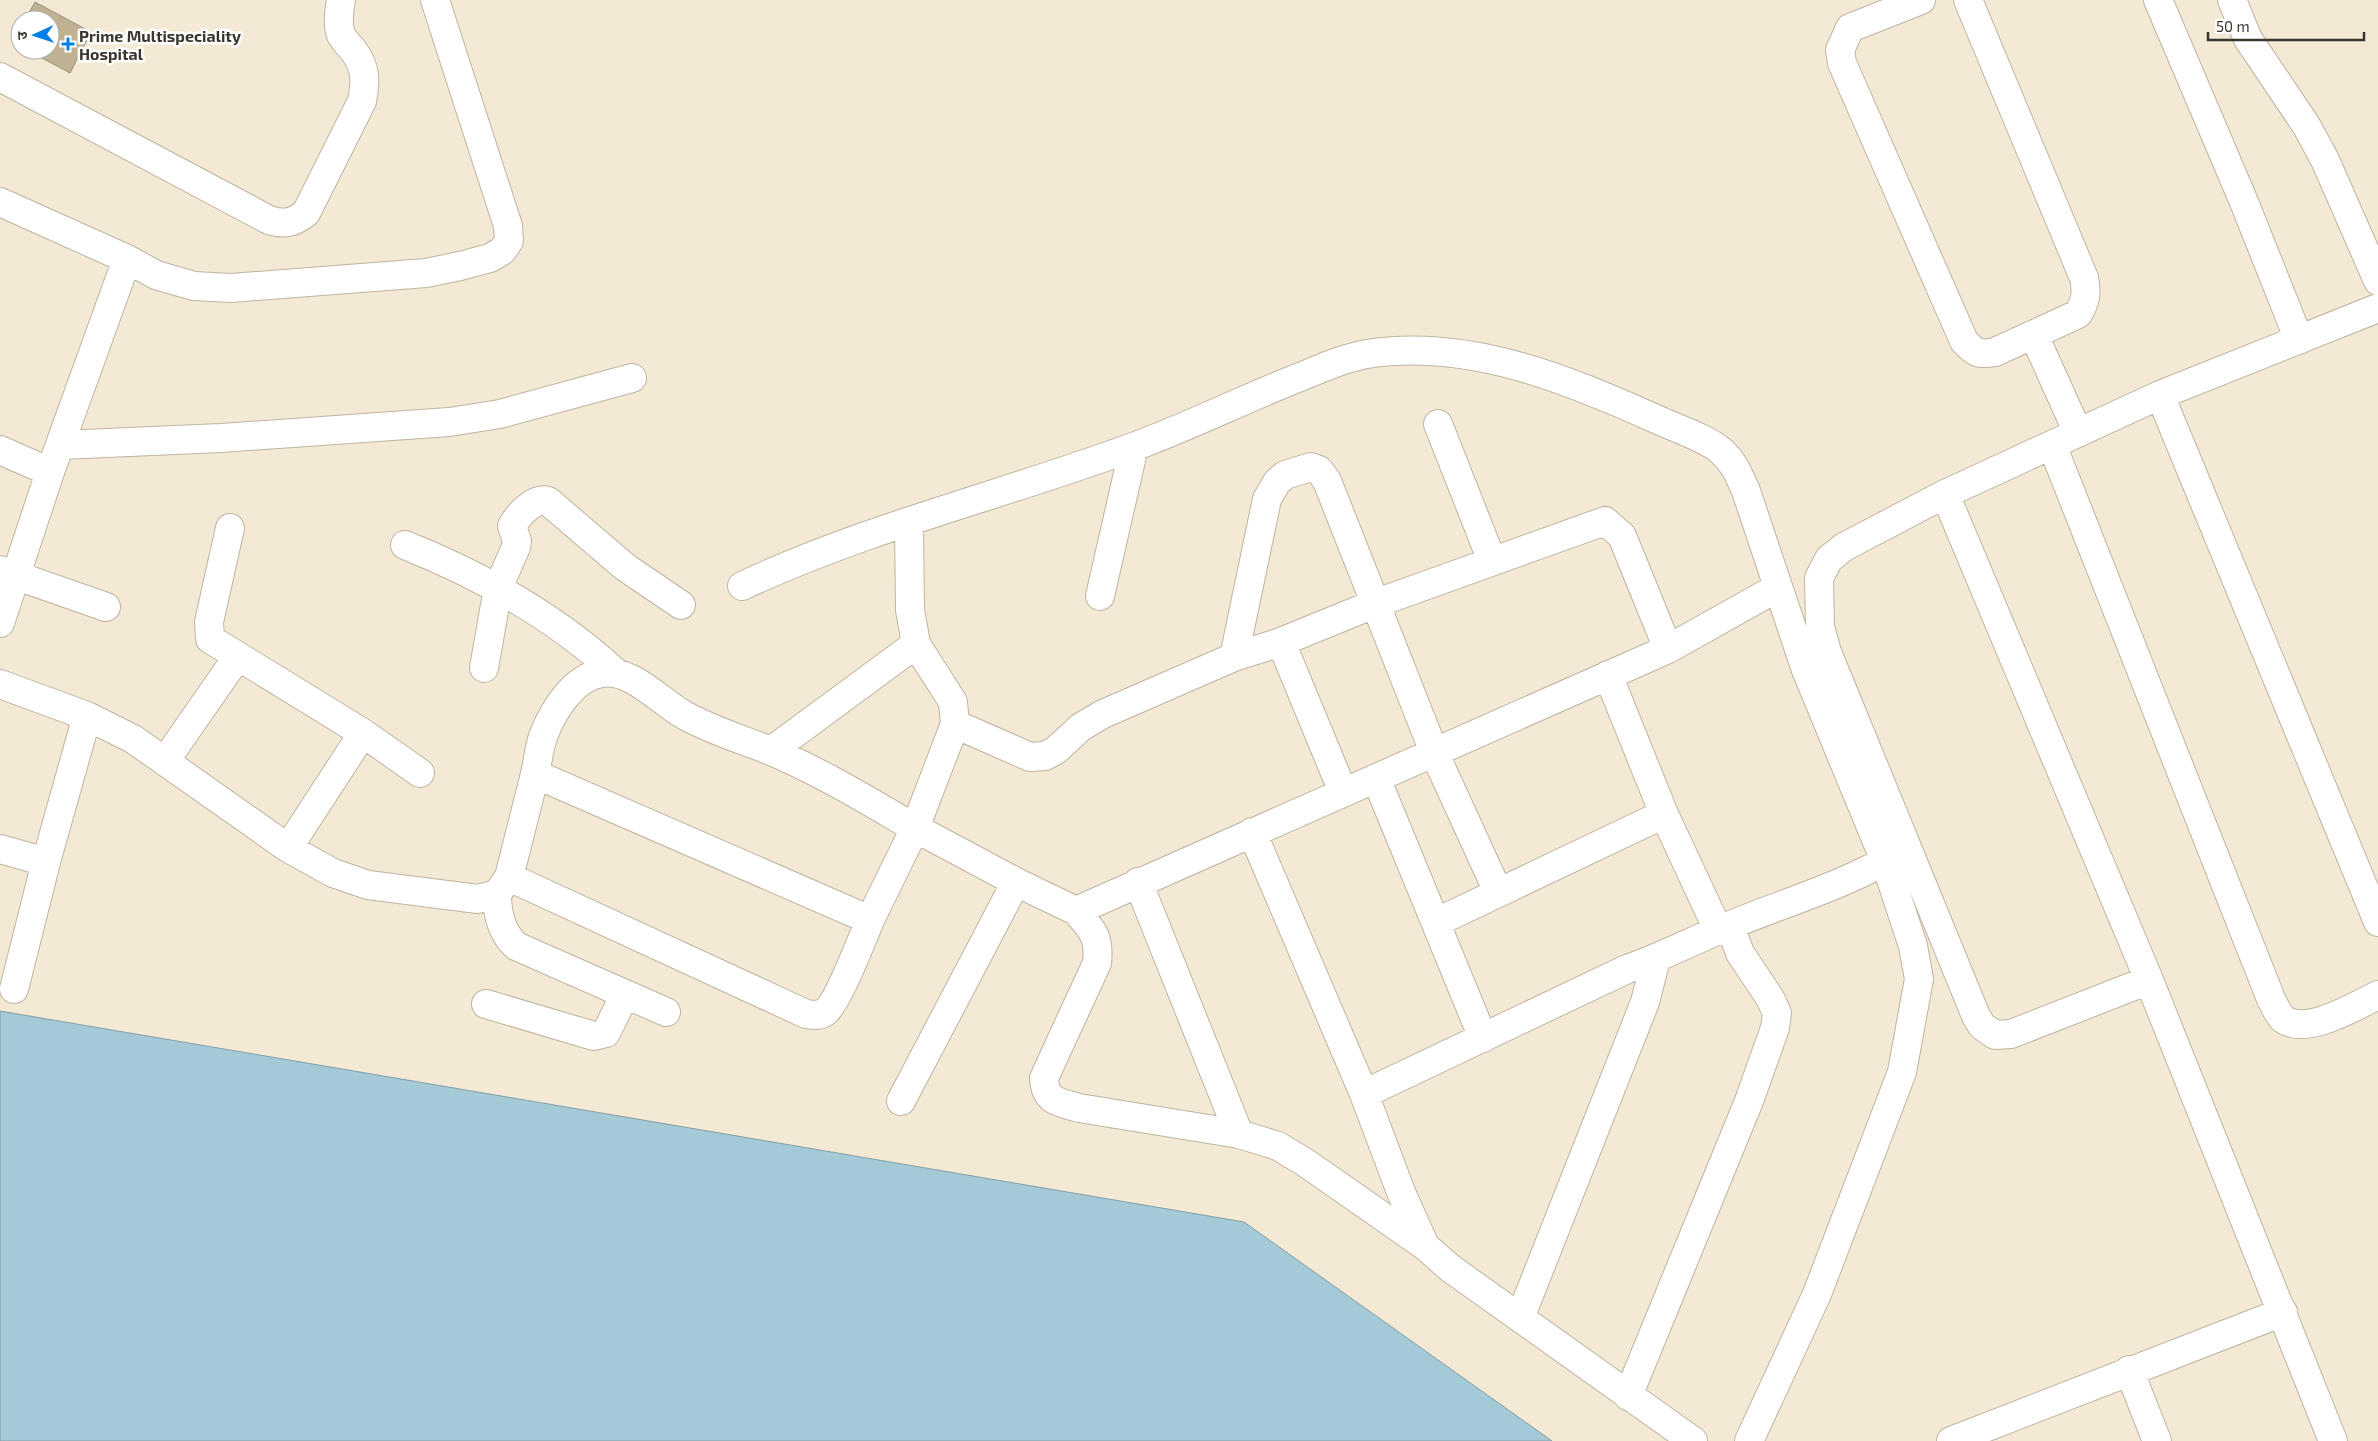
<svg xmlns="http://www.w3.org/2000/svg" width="2378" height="1441" font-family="'Exo 2','Noto Sans Devanagari',sans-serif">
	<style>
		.water { fill: #a4cad7; stroke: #849ea4 }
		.building { fill: #c0b193; stroke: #9a917e }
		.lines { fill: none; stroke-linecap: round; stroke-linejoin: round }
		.minor-casing { stroke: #beb4a0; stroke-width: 30 }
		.minor { stroke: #fff; stroke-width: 28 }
		.poi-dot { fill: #007fe5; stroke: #fff; stroke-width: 2 }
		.labels { text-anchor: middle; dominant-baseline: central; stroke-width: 5; stroke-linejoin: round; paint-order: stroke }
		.poi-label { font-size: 16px; font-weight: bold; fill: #3a362e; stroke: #fff; text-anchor: start }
	</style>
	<rect width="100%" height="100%" fill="#f3e9d4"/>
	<path class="water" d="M0 1011 1244 1222 1552 1441H0Z"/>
	<path class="building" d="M35 2 91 32 70 73 27 50H50V20H25Z
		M20 30V46L13 42Z"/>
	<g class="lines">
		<defs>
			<path id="minor" d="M1921 0 1850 28 1840 50 1842 63 1964 341C1975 353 1978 355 1995 352L2078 314C2086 301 2087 293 2084 278L1968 0
				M2158 0 2244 202 2299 340
				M2232 0 2248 39 2306 125 2325 160 2378 281
				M0 77 269 220C284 225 293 223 306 213L362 101C366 81 366 67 353 50 349 46 344 40 341 35 337 24 339 11 341 0
				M0 202 127 259 156 275 194 286 231 288 426 273 460 266 490 258 502 251 509 241 508 226 435 0
				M2034 335 2078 433
				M2160 395 2378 922
				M1438 424 1492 561
				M61 445 221 438 449 422 500 414 632 378
				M2052 445 2271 999C2274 1005 2278 1014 2283 1019 2307 1036 2355 1006 2378 995
				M0 450 50 472
				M1945 494 2149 980 2333 1441
				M230 528 209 622 210 639 363 733 420 773
				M405 545C482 576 553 615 614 671
				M0 570 106 607
				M742 586C868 527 1003 495 1133 447 1190 426 1244 399 1300 377 1322 368 1344 358 1367 354 1467 338 1567 379 1656 419 1675 428 1704 437 1720 450 1734 462 1739 475 1746 491L1806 670 1885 861 1913 946 1919 979 1902 1072 1817 1294 1749 1441
				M1100 596 1134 447
				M0 623 50 472 127 259
				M1281 642 1343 792
				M1234 657 1267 499 1277 482 1285 475 1311 467 1319 470 1327 481 1434 752 1498 892
				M484 668 498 588 516 547 517 541 512 526C518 515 534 497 548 501L625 567 681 605
				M1608 675 1664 814 1718 930
				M0 684 87 716 133 739 288 848 333 873 368 885 478 899 497 894 509 877 535 774 870 920 915 828 1016 882 1076 911 1668 649 1777 588
				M955 724 1030 757 1045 756 1056 750 1081 727 1103 714 1234 657 1281 642 1374 604 1605 521 1622 536 1668 649
				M771 751 916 644
				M165 761 238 656
				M535 774C538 761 539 746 544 734 554 709 574 677 602 673 630 668 660 701 684 715 713 731 741 739 771 751 821 772 868 801 915 828L955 724 953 702 916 644 910 610 909 522
				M1376 778 1483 1038
				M1252 832 1364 1094 1401 1192 1425 1246
				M288 848 363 733
				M0 849 46 862
				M509 877 806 1014C813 1015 819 1016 825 1012 837 1004 863 937 870 920
				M1138 882 1239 1134
				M497 894C497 914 501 932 516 946L666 1012
				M1076 911C1092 930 1100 936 1097 963L1044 1078C1045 1102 1059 1102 1079 1108L1239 1134 1278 1146 1306 1163 1425 1246 1450 1268 1693 1441
				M1437 922 1664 814
				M2149 980 2011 1034 1995 1035 1982 1026 1976 1016 1827 652 1820 627 1819 578 1829 559 1844 547 1945 494 2160 395 2378 308
				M14 989 46 862 87 716
				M486 1004 594 1036 606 1033 625 994
				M1364 1094 1627 969C1659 958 1688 943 1719 930 1774 906 1832 890 1885 861
				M901 1101 1016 882
				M1520 1318 1645 1002 1656 959
				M2129 1370 2157 1441
				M1628 1396 1749 1101 1775 1028 1777 1013 1770 998 1740 953 1730 926
				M1951 1441 2283 1312"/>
		</defs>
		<use href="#minor" class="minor-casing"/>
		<use href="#minor" class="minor"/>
	</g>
	<path class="poi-dot" d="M65.5 36.5h5v5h5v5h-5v5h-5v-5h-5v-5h5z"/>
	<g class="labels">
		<g class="poi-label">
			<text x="79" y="35">Prime Multispeciality<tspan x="79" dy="18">Hospital</tspan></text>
		</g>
	</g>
	<g transform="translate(35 35) rotate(267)"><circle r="24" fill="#ffffff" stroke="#b0afab"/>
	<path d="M0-4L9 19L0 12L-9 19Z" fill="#007fe5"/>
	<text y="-8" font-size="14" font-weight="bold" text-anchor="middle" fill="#3a362e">उ</text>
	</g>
	<path d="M2208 32v8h156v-8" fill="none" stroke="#3a362e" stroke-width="2.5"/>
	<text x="2216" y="32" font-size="15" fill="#3a362e" stroke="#ffffff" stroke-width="4" paint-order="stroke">50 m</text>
</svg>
